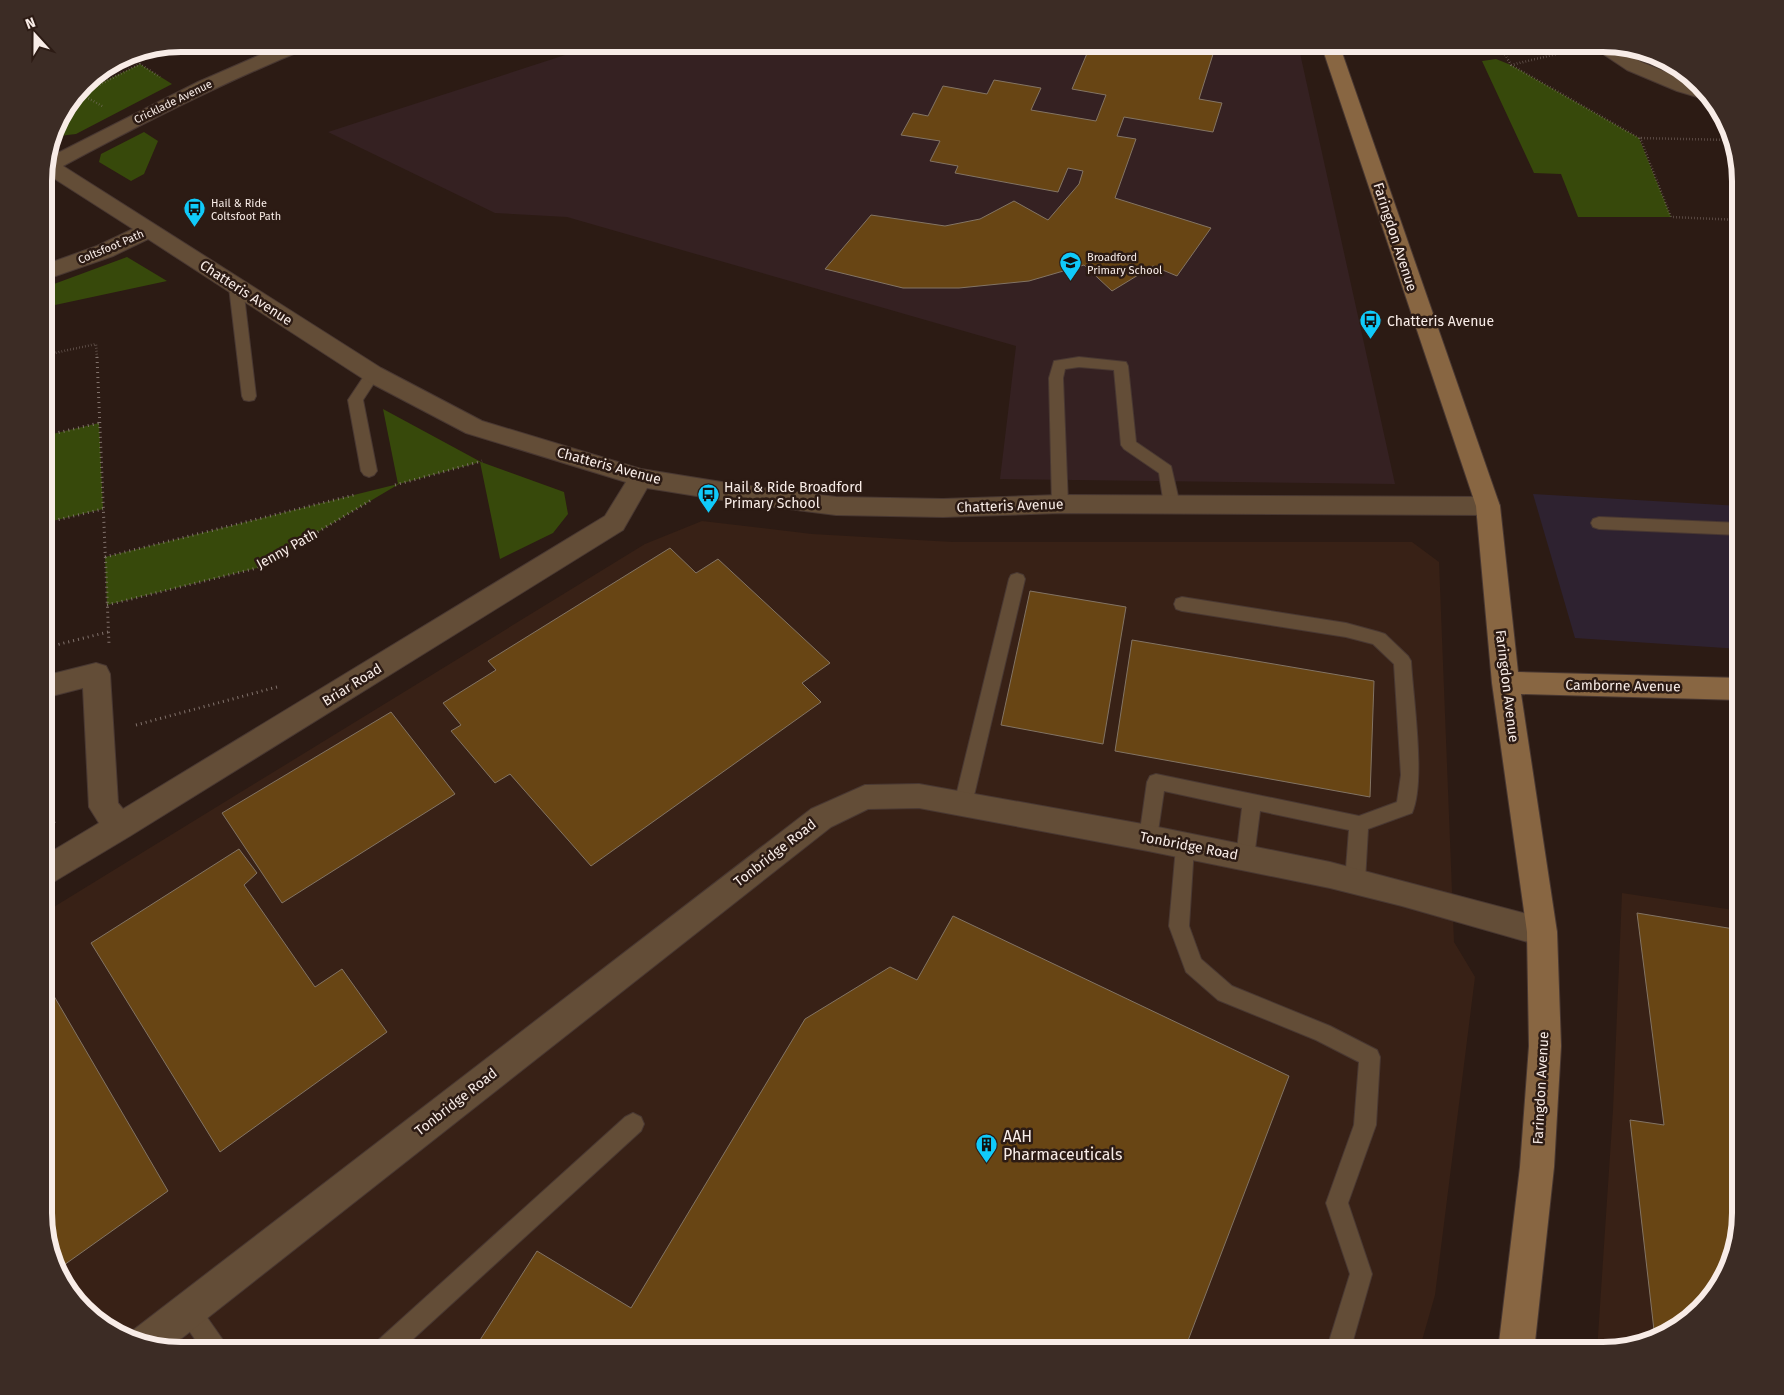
<svg xmlns="http://www.w3.org/2000/svg" width="1784" height="1395" font-family="'Fira Sans',sans-serif">
	<style>
		.commercial { fill: #2e2230 }
		.built { fill: #382116 }
		.education { fill: #352122 }
		.green { fill: #37490b }
		.building { fill: #684514; stroke: #837464 }
		.lines { fill: none; stroke-linecap: round; stroke-linejoin: round }
		.lane-casing { stroke: #493832; stroke-width: 2 }
		.street-casing { stroke: #493832; stroke-width: 2 }
		.secondary-casing { stroke: #493832; stroke-width: 2 }
		.path-far2 { stroke: #82736d; stroke-width: 2.5; stroke-dasharray: 0.5 2.5; stroke-linecap: butt }
		.path-far1 { stroke: #82736d; stroke-width: 3; stroke-dasharray: 1 4; stroke-linecap: butt }
		.path { stroke: #82736d; stroke-width: 4; stroke-dasharray: 1 4.5; stroke-linecap: butt }
		.lane { fill: #634d37; fill-rule: evenodd }
		.street { fill: #634d37; fill-rule: evenodd }
		.secondary { fill: #886642; fill-rule: evenodd }
		.labels { text-anchor: middle; dominant-baseline: central; stroke-width: 5; stroke-linejoin: round; paint-order: stroke }
		.far-street-label { font-size: 11px; fill: #f8ece7; stroke: #2c1b14 }
		.far-poi-label { font-size: 11px; fill: #f8ece7; stroke: #2c1b14; text-anchor: start }
		.street-label { font-size: 14px; fill: #f8ece7; stroke: #2c1b14 }
		.poi-label { font-size: 14px; fill: #f8ece7; stroke: #2c1b14; text-anchor: start }
		.near-poi-label { font-size: 16px; fill: #f8ece7; stroke: #2c1b14; text-anchor: start }
		.rim { fill: none; stroke: #f8ece7; stroke-width: 6 }
	</style>
	<rect width="100%" height="100%" fill="#2c1b14"/>
	<path class="commercial" d="M1533 494 1740 506V649L1575 638Z"/>
	<path class="built" d="M702 521 812 534 953 542H1412L1439 562 1454 942 1475 977 1435 1295 1419 1351H181L129 1341 91 1317 58 1274 44 1222V913L645 544Z
		M1622 893 1740 911V1214L1733 1258 1706 1304 1663 1337 1597 1351 1613 1110Z"/>
	<path class="education" d="M599 44H1298L1395 484 1000 479 1016 346 567 217 495 213 328 132Z"/>
	<path class="green" d="M1625 48 1655 54 1696 81 1660 69Z
		M1496 59 1511 65 1639 138 1671 217H1578L1561 174 1534 173 1482 61Z
		M140 64 172 84 76 134 59 136 54 134 58 121 78 94Z
		M144 132 158 141 144 174 131 181 99 162 101 154Z
		M127 257 167 281 55 305 54 284Z
		M47 304 50 354 44 355V305Z
		M383 409 481 462 564 492 568 514 553 533 500 559 480 462 399 484 257 568 107 605 105 557 398 484Z
		M99 423 103 509 44 523V436Z"/>
	<path class="building" d="M1091 44H1190L1189 47 1214 51 1199 99 1222 103 1213 132 1124 117 1117 136 1136 139 1115 198 1211 228 1177 276 1153 266 1112 291 1084 265 1029 281 959 288H903L825 269 871 215 945 226 980 219 1014 201 1048 220 1079 184 1083 171 1068 168 1058 192 955 173 958 166 930 161 940 141 901 135 913 113 928 116 943 86 987 94 994 80 1041 88 1031 110 1096 121 1106 95 1072 89Z
		M670 548 696 573 718 559 830 663 802 683 821 702 591 866 510 774 495 783 451 731 461 725 443 703 496 670 488 661Z
		M1030 591 1126 607 1103 744 1001 725Z
		M1132 640 1374 681 1370 797 1115 751Z
		M391 712 455 794 282 903 222 813Z
		M239 849 257 873 244 885 315 987 342 969 387 1032 220 1152 91 943Z
		M1637 913 1740 930V1214L1733 1258 1706 1304 1663 1337 1655 1339 1630 1120 1664 1125Z
		M953 916 1289 1076 1184 1351H473L537 1251 631 1308 805 1019 890 967 917 980Z
		M44 979 168 1191 57 1270 44 1222Z"/>
	<g class="lines">
		<defs>
			<path id="lane" d="M236 282 241 284 243 287 256 396 254 400 249 401 244 400 242 396 229 287 231 284Z
				M1079 357 1126 362 1128 366 1136 442 1171 466 1180 505 1178 509 1172 511 1166 509 1164 505 1159 473 1124 449 1121 445 1114 370 1079 367 1065 369 1063 378 1068 504 1066 508 1060 510 1054 508 1052 504 1049 378 1054 361Z
				M373 369 378 370 380 374 363 400 377 471 374 475 369 477 364 475 361 471 348 400 368 370Z
				M1599 517 1740 523V535L1599 529 1593 527 1591 523 1593 519Z
				M1017 573 1023 575 1025 579 972 804 970 810 963 812 956 810 954 804 1009 579 1011 575Z
				M1182 597 1346 623 1379 632 1385 634 1408 656 1411 661C1413 698 1426 782 1412 813L1368 829 1365 881 1362 887 1355 890 1348 887 1345 881 1349 830 1260 811 1254 857 1252 863 1245 865 1238 863 1236 857 1242 808 1164 791 1157 838 1155 844 1148 846 1141 844 1139 838 1147 782 1150 776 1156 774 1359 816 1397 802 1401 775 1394 664 1373 644 1346 637 1182 611 1176 609 1174 604 1176 599Z
				M1185 839 1192 841 1194 847 1189 926 1201 959 1232 986 1330 1026 1377 1050 1380 1057 1376 1125 1348 1203 1372 1274 1350 1351H1326L1350 1274 1326 1203 1354 1125 1359 1062 1316 1040 1218 1000 1186 972 1169 926 1176 847 1178 841Z
				M633 1113 641 1117 644 1124 641 1131 400 1351H371L375 1343 625 1117Z
				M189 1300 197 1303 225 1343 229 1351H203L181 1319 178 1311 181 1303Z"/>
			<path id="street" d="M285 44H310L308 48C224 82 143 123 63 166L381 368 482 421 641 469 734 484 836 497 943 499 1060 495 1488 497 1497 499 1500 506 1497 513 1488 515 1060 513 943 517 836 515 734 502 647 488 623 530 130 836 55 881 44 885V856L99 823 89 807 83 688 44 698V676L96 663 106 666 110 674 118 803 123 809 605 516 626 482 466 433 365 380 148 239 113 256 44 280V265L97 246 133 229 44 172 48 158 198 82Z
				M1592 44 1618 47 1641 62 1699 85 1708 98 1704 99 1677 91 1627 70 1594 48Z
				M919 784 1148 825 1330 862 1542 918 1553 922 1557 932 1553 942 1542 946 1402 906 1330 888 1148 851 919 808 868 809 831 827 168 1349 128 1340 132 1331 811 809 865 785Z"/>
			<path id="secondary" d="M1321 44H1339L1500 506 1518 672 1740 678V700L1521 694 1557 932 1561 1046 1554 1167 1534 1351H1498L1520 1167 1529 1046 1527 932 1492 683 1476 506Z"/>
		</defs>
		<use href="#lane" class="lane-casing"/>
		<use href="#street" class="street-casing"/>
		<use href="#secondary" class="secondary-casing"/>
		<path class="path-far2" d="M1499 44 1511 65 1639 138 1731 140
			M1511 65 1573 50
			M102 106 81 94 140 64 160 77
			M1640 138 1671 217 1740 220
			M47 300 50 354 96 344 97 358"/>
		<path class="path-far1" d="M97 357 109 644
			M44 436 99 423
			M395 485 482 461
			M44 523 103 509
			M105 557 354 495
			M107 605 257 568 373 499
			M44 648 108 632
			M44 724 54 721
			M136 725 277 687"/>
		<path class="path" d="M44 824 55 821"/>
		<use href="#lane" class="lane"/>
		<use href="#street" class="street"/>
		<use href="#secondary" class="secondary"/>
	</g>
	<defs>
		<symbol id="bus-pin" viewBox="-11 -11 22 30"><path d="M0 17L-7.5 6A9.5 9.5 0 1 1 7.5 6Z" fill="#10cafa" stroke="#2c1b14"/><path d="M-5-6H5V4H4V6H2V4H-2V6H-4V4H-5ZM-3.5-4V0h7V-4ZM-3.5 1.2v1.5H-2V1.2ZM2 1.2v1.5H3.5V1.2Z" fill="#111"/></symbol>
		<symbol id="school-pin" viewBox="-11 -11 22 30"><path d="M0 17L-7.5 6A9.5 9.5 0 1 1 7.5 6Z" fill="#10cafa" stroke="#2c1b14"/><path d="M0-5L7-2L0 1L-7-2ZM-4 1L0 2.5L4 1V4Q0 6-4 4Z" fill="#111"/></symbol>
		<symbol id="building-pin" viewBox="-11 -11 22 30"><path d="M0 17L-7.5 6A9.5 9.5 0 1 1 7.5 6Z" fill="#10cafa" stroke="#2c1b14"/><path d="M-4-6H4V6H1V3H-1V6H-4ZM-2.5-4.3h1.7v1.8h-1.7ZM.8-4.3h1.7v1.8H.8ZM-2.5-1h1.7V.8h-1.7ZM.8-1h1.7V.8H.8Z" fill="#111"/></symbol>
	</defs>
	<g fill-rule="evenodd">
		<use href="#bus-pin" x="182" y="196" width="25" height="34"/>
		<use href="#school-pin" x="1058" y="250" width="25" height="34"/>
		<use href="#bus-pin" x="1358" y="308" width="25" height="34"/>
		<use href="#bus-pin" x="696" y="482" width="25" height="34"/>
		<use href="#building-pin" x="974" y="1132" width="25" height="34"/>
	</g>
	<g class="labels">
		<g class="far-street-label">
			<text transform="translate(173 102) rotate(-26)">Cricklade Avenue</text>
			<text transform="translate(111 247) rotate(-23)">Coltsfoot Path</text>
		</g>
		<g class="far-poi-label">
			<text x="211" y="203">Hail &amp; Ride<tspan x="211" dy="13">Coltsfoot Path</tspan></text>
			<text x="1087" y="257">Broadford<tspan x="1087" dy="13">Primary School</tspan></text>
		</g>
		<g class="street-label">
			<text transform="translate(1395 237) rotate(72)">Faringdon Avenue</text>
			<text transform="translate(246 293) rotate(33)">Chatteris Avenue</text>
			<text transform="translate(609 466) rotate(15)">Chatteris Avenue</text>
			<text transform="translate(1010 506) rotate(-2)">Chatteris Avenue</text>
			<text transform="translate(287 549) rotate(-29)">Jenny Path</text>
			<text transform="translate(352 685) rotate(-32)">Briar Road</text>
			<text transform="translate(1507 686) rotate(83)">Faringdon Avenue</text>
			<text transform="translate(1623 686) rotate(1)">Camborne Avenue</text>
			<text transform="translate(1189 846) rotate(11)">Tonbridge Road</text>
			<text transform="translate(775 853) rotate(-38)">Tonbridge Road</text>
			<text transform="translate(1541 1088) rotate(-87)">Faringdon Avenue</text>
			<text transform="translate(456 1102) rotate(-38)">Tonbridge Road</text>
		</g>
		<g class="poi-label">
			<text x="1387" y="321">Chatteris Avenue</text>
			<text x="724" y="487">Hail &amp; Ride Broadford<tspan x="724" dy="16">Primary School</tspan></text>
		</g>
		<g class="near-poi-label">
			<text x="1003" y="1136">AAH<tspan x="1003" dy="18">Pharmaceuticals</tspan></text>
		</g>
	</g>
	<path d="M0 0H1784V1395H0ZM181 52H1603A129 129 0 0 1 1732 181V1213A129 129 0 0 1 1603 1342H181A129 129 0 0 1 52 1213V181A129 129 0 0 1 181 52Z" fill="#3c2c25" fill-rule="evenodd"/>
	<path class="rim" d="M181 52H1603A129 129 0 0 1 1732 181V1213A129 129 0 0 1 1603 1342H181A129 129 0 0 1 52 1213V181A129 129 0 0 1 181 52Z"/>
	<g transform="translate(35 35) rotate(339)" stroke="#2c1b14" stroke-width="4" paint-order="stroke">
	<path d="M0-4L9 19L0 12L-9 19Z" fill="#f8ece7"/>
	<text y="-8" font-size="14" font-weight="bold" text-anchor="middle" fill="#f8ece7">N</text>
	</g>
</svg>
